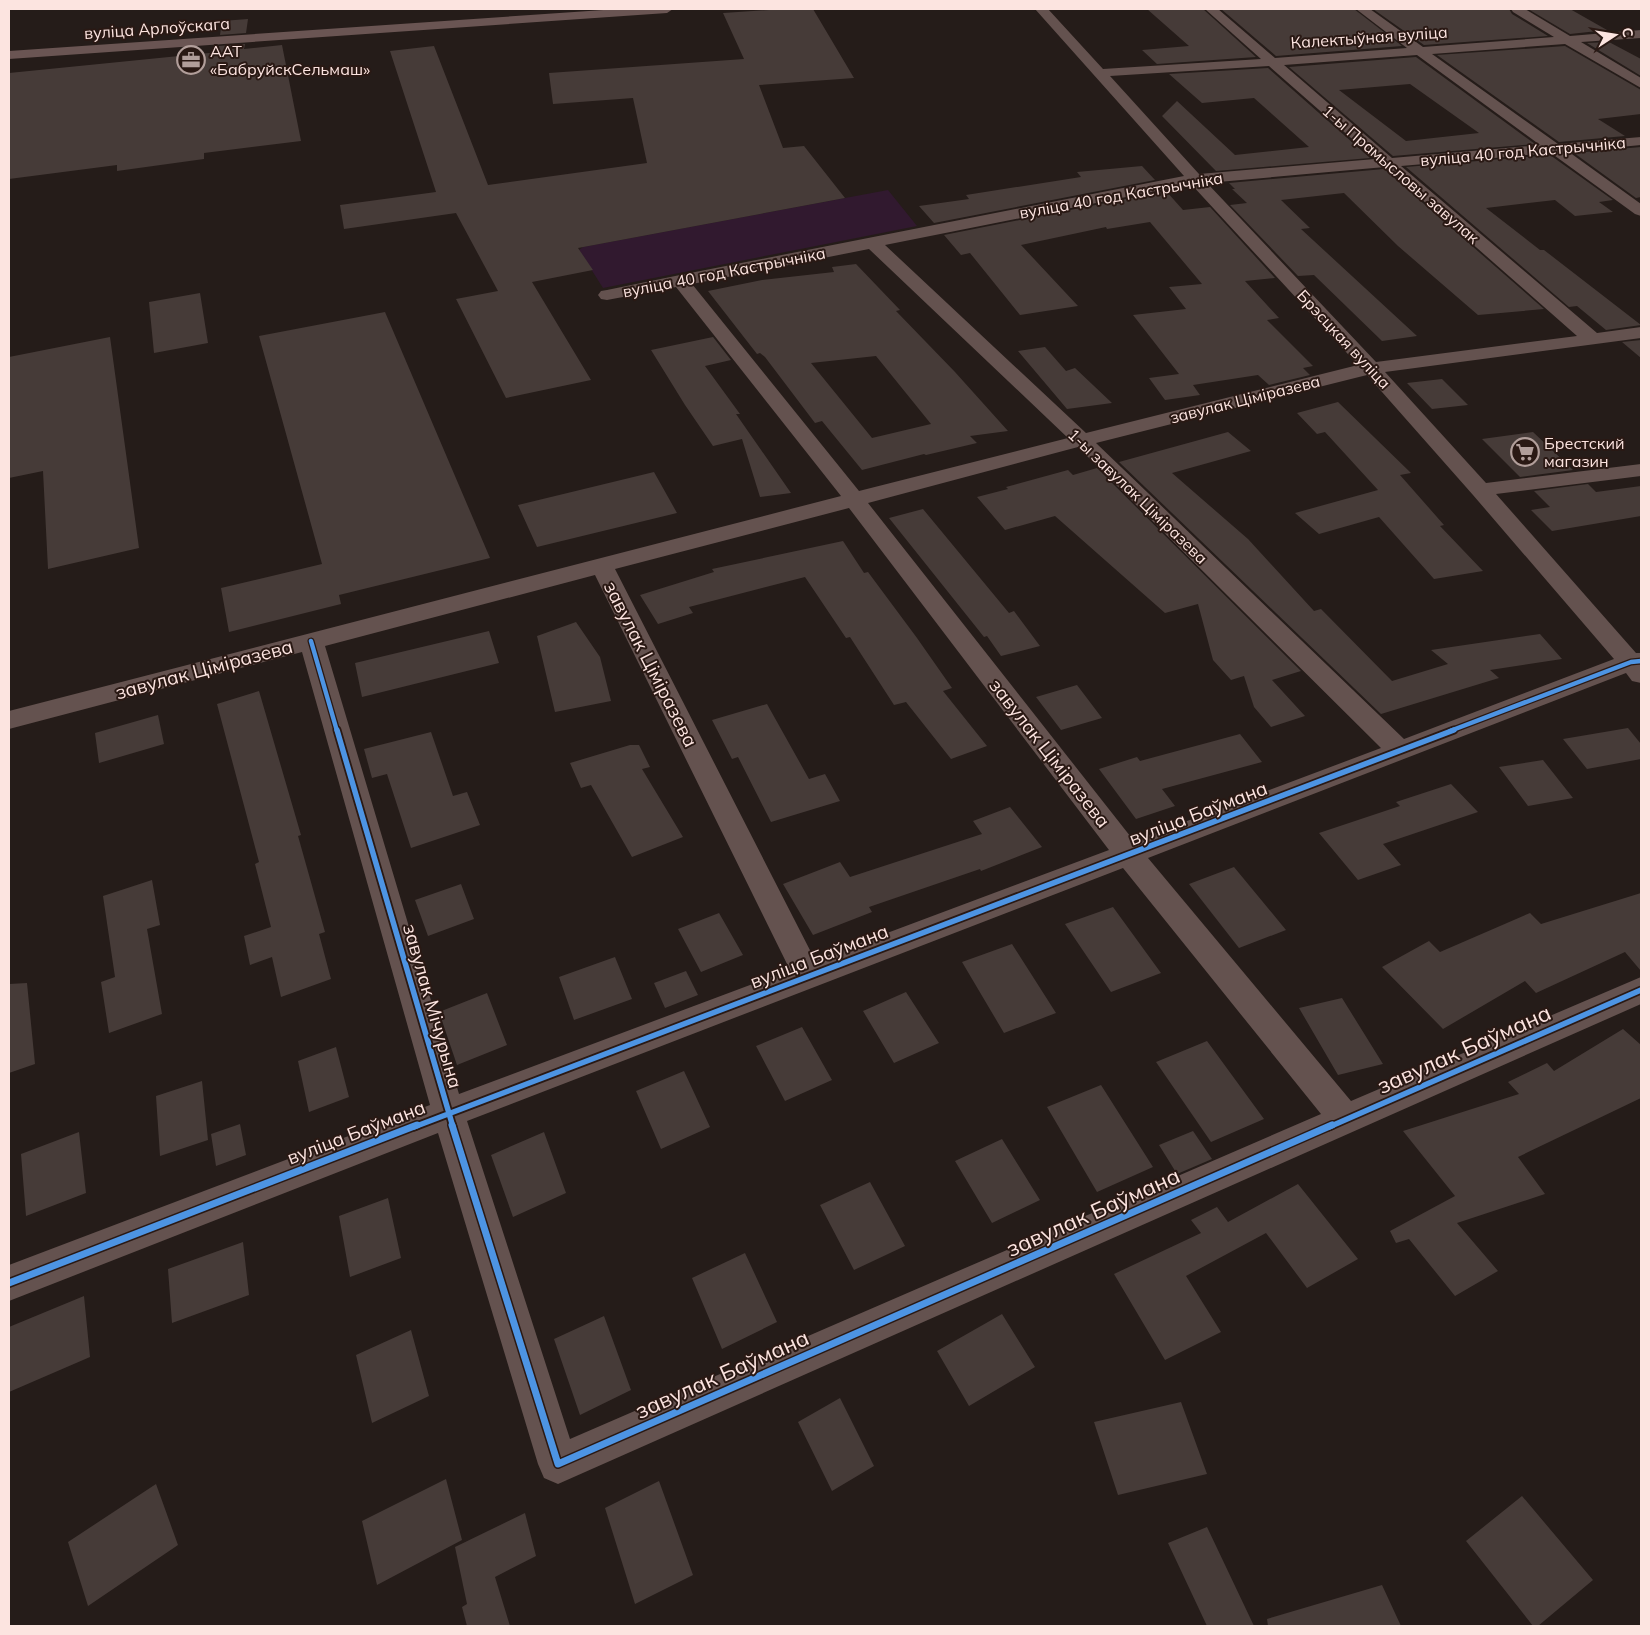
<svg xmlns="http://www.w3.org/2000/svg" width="1650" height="1635" font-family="Mulish,sans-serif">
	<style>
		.green { fill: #31192f }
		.building { fill: #463b38; fill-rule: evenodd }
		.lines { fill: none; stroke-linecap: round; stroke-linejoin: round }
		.street { fill: #64524f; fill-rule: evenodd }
		.secondary { fill: #6a5553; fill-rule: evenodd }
		.cycleway-far2-casing { stroke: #2a1914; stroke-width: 7 }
		.cycleway-far1-casing { stroke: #2a1914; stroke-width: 9 }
		.cycleway-casing { stroke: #2a1914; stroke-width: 10 }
		.cycleway-far2 { stroke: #4d94e3; stroke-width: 4.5 }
		.cycleway-far1 { stroke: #4d94e3; stroke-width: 5.5 }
		.cycleway { stroke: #4d94e3; stroke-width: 7 }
		.labels { text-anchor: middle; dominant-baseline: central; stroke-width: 4; stroke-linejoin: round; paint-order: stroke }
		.far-street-label { font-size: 16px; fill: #fce4e0; stroke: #2a1914 }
		.far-poi-label { font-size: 16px; fill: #fce4e0; stroke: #2a1914; text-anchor: start }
		.street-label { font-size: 19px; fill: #fce4e0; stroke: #2a1914 }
		.near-street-label { font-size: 22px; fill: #fce4e0; stroke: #2a1914 }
	</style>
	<rect width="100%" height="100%" fill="#251c19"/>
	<path class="green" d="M888 190 917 226 603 288 579 250 583 247Z"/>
	<path class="building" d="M783 9H813L854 78 759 85 783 148 804 146 845 198 578 248 593 270 532 282 591 380 506 398 456 299 498 291 456 213 344 229 340 205 436 192 390 51 434 46 488 185 647 163 633 98 553 104 549 73 744 59 723 13Z
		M1147 9H1203L1256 57 1157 64 1142 50 1189 46Z
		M1221 9H1354L1402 46 1276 56Z
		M1373 9H1509L1512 14 1548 36 1424 45Z
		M1528 9H1570L1607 30 1570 34Z
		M248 19 246 33 220 35 222 21Z
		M1609 42 1641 59V76L1587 43Z
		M245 44 244 49 282 45 301 141 204 153V159L117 171V165L9 179V73L219 52V46Z
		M1565 46 1641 90V114L1598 119 1625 136 1559 142 1437 55Z
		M1416 57 1535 144 1393 156 1289 67ZM1410 84 1479 133 1406 141 1339 90Z
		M1268 68 1370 158 1216 171 1162 116 1177 101 1235 155 1309 147 1254 98 1202 103 1169 74Z
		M1641 147V197L1636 198 1574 153Z
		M1550 155 1613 200 1599 202 1613 212 1575 216 1555 200 1486 208 1540 250H1544L1641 325 1606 330 1577 306 1569 307 1406 167Z
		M1142 166 1155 180 934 223 919 206 969 199 966 195 1081 177 1077 172Z
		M1384 169 1544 309 1478 315 1398 246 1344 193 1281 200 1310 228 1301 229 1417 336 1382 341 1314 275 1298 276 1230 205 1247 203 1232 189H1235L1229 183Z
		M1166 191 1183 210 1210 207 1275 278 1245 281 1279 318 1267 320 1313 366 1303 368 1310 375 1269 385 1258 375 1193 385 1200 395 1165 400 1149 378 1179 374 1133 315 1186 309 1169 287 1202 284 1150 222 1107 229 1106 227 1021 245 1078 306 1020 315 970 253 961 255 944 235Z
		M856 264 900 310 896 311 955 372 1008 431 970 436 977 443 926 455 924 454 862 470 822 421 815 423 765 357 760 353 757 354 708 291 762 280 834 272 832 267ZM876 356 931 424 872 438 811 363Z
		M200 293 208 343 154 353 149 302Z
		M385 312 490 558 339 595 341 604 229 632 221 588 322 564 259 336Z
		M110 337 139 548 48 569 43 471 9 478V357Z
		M713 337 731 360 705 366 740 414H736L791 493 760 497 742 439 713 446 685 405 651 350Z
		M1641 340V358L1622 342Z
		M1045 347 1066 371 1075 368 1112 403 1067 409 1018 351Z
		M1442 379 1468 405 1432 409 1407 383Z
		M1338 402 1411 473 1400 475 1444 525 1440 526 1483 571 1434 579 1379 517 1319 534 1295 513 1378 490 1325 432 1317 434 1297 413Z
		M1228 432 1251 451 1172 473 1248 539 1314 611 1321 609 1392 681 1448 664 1431 650 1540 634 1562 659 1490 670 1499 678 1381 714 1119 462Z
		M1533 432 1573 470 1520 477 1482 439Z
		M1097 468 1301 671 1272 680 1305 716 1271 727 1254 707 1244 676 1231 680 1213 660 1198 604 1165 613 1055 516 1005 530 977 497 1008 489 1006 487 1068 470 1073 475Z
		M654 472 677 513 537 547 518 505Z
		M1588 484 1596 492 1641 486V516L1552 531 1531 510 1550 507 1534 491Z
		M923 509 1009 613 1014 611 1040 646 1001 656 987 636 984 637 889 518Z
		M843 541 864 573 868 572 917 638 952 688 943 691 987 746 951 759 906 702 894 705 850 637 846 638 805 577 689 607 693 613 658 624 640 595 714 572 712 569Z
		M576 622 600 657 611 701 555 712 537 636Z
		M489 631 499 663 362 697 355 663Z
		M1077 685 1102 718 1061 730 1036 697Z
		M259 691 301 835 298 836 325 932 319 934 331 979 281 997 272 957 250 965 244 936 271 927 255 864 259 862 217 704Z
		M767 704 809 779 825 774 840 801 771 822 738 757 732 759 712 720Z
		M158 715 164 744 99 763 95 733Z
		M1628 728 1641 744V759L1587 769 1563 739Z
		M431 732 453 796 467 792 480 825 411 848 387 774 372 778 364 749Z
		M1240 734 1262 762 1162 789 1175 806 1136 819 1099 769 1137 757 1140 761Z
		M639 745 650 767 642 769 683 837 632 857 591 785 581 788 570 763 630 745Z
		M1543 760 1573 798 1528 806 1499 767Z
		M1451 784 1478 812 1383 844 1401 865 1358 880 1319 833 1400 806 1396 802Z
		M1010 807 1042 847 981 871 980 869 869 907 872 912 813 935 783 884 840 862 850 877 982 834 973 821Z
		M1234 867 1286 930 1239 948 1189 884Z
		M152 880 160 925 147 929 162 1014 109 1033 101 982 115 977 103 896Z
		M461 884 474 919 428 936 415 900Z
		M1641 893V971L1625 952 1536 993 1525 981 1443 1029 1382 967 1429 941 1440 952 1530 913 1541 924Z
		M1113 907 1161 973 1111 992 1065 924Z
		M719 913 743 955 701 972 678 929Z
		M1012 944 1056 1013 1004 1033 962 962Z
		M615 957 632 999 574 1020 559 977Z
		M686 971 698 995 665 1008 654 983Z
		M27 983 35 1064 9 1073V984Z
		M906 992 939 1043 894 1063 863 1011Z
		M487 993 507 1045 457 1065 439 1012Z
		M1342 998 1383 1064 1338 1075 1299 1008Z
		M802 1027 832 1080 785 1101 756 1046Z
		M1623 1029 1641 1045V1098L1518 1157 1545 1194 1457 1223 1498 1271 1455 1296 1409 1239 1396 1243 1390 1231 1455 1196 1403 1131 1519 1094 1508 1082 1547 1063 1554 1071Z
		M1207 1041 1264 1119 1211 1142 1156 1062Z
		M336 1047 349 1097 309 1112 298 1061Z
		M684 1071 710 1127 661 1149 636 1091Z
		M202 1081 208 1140 160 1156 156 1096Z
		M1101 1085 1153 1167 1097 1192 1047 1107Z
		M240 1124 246 1155 216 1166 211 1134Z
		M1193 1131 1212 1159 1177 1174 1159 1145Z
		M79 1132 86 1193 26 1216 21 1154Z
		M544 1132 566 1193 513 1217 491 1155Z
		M1002 1139 1040 1200 992 1223 955 1161Z
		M870 1182 905 1246 854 1270 820 1205Z
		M1298 1184 1358 1259 1307 1288 1266 1233 1186 1276 1221 1332 1165 1360 1114 1274 1201 1233 1191 1220 1217 1207 1228 1222Z
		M388 1198 401 1258 350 1277 339 1216Z
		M243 1242 249 1295 172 1323 168 1269Z
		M745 1253 777 1322 722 1349 692 1278Z
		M84 1296 90 1357 9 1392V1327Z
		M1002 1314 1035 1367 969 1406 937 1351Z
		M604 1316 631 1390 580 1415 554 1339Z
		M411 1330 429 1396 372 1423 356 1355Z
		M840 1398 874 1466 832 1491 798 1422Z
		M1181 1402 1207 1474 1118 1495 1094 1422Z
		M446 1479 462 1540 377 1585 362 1521Z
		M659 1481 693 1575 635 1604 605 1508Z
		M156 1484 178 1545 88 1606 68 1542Z
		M1522 1496 1593 1580 1538 1626H1533L1466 1541Z
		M525 1513 536 1556 495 1577 510 1626H467L462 1607 467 1604 455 1547Z
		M1207 1527 1254 1626H1207L1168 1543Z
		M1382 1585 1401 1626H1268L1267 1619Z"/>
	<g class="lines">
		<path class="street" d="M1035 9H1048L1103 69 1261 59 1205 9H1218L1275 58 1407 48 1356 9H1370L1423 47 1554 37 1513 12 1511 9H1525L1570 36 1641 30V38L1581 42 1641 78V88L1565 44 1432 54 1558 144 1641 137V145L1569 152 1641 204V216L1635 214 1551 153 1401 166 1597 333 1641 327V338L1385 372 1486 483 1641 464V476L1496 494 1636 653H1641V683L1632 681 1626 673 1148 858 1351 1101 1641 977V1004L558 1484 544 1478 538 1464 438 1133 9 1301V1265L430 1105 302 652 9 729V711L841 496 676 287 607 300 601 299 598 295 601 291 607 290 680 275 1184 176ZM1417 55 1540 145 1392 158 1284 65ZM1269 66 1375 159 1199 174 1110 76ZM1385 167 1577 336 1376 362 1207 183ZM1191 184 1358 365 1086 433 885 245ZM869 249 1068 438 859 491 692 284ZM1367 375 1473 495 1614 659 1404 739 1096 443ZM1078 447 1381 748 1134 841 868 503ZM849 508 1109 850 815 960 615 569ZM595 575 790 970 459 1094 325 646ZM1123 868 1321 1114 570 1439 467 1121Z"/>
		<path class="secondary" d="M618 9H673L667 13 9 59V51Z"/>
		<defs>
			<path id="cycleway-far2" d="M311 641 337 731
				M1450 731 1631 662 1641 661"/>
			<path id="cycleway-far1" d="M337 730 453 1127
				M414 1127 1454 730
				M1329 1127 1641 990"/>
			<path id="cycleway" d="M452 1125 558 1464 1332 1125
				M9 1283 417 1125"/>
		</defs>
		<use href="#cycleway-far2" class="cycleway-far2-casing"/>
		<use href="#cycleway-far1" class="cycleway-far1-casing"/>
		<use href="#cycleway" class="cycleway-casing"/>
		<use href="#cycleway-far2" class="cycleway-far2"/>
		<use href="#cycleway-far1" class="cycleway-far1"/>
		<use href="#cycleway" class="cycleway"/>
	</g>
	<defs>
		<symbol id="office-ring" viewBox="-11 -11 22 22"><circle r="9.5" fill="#2a1914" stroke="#b19e9a" stroke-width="1.5"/><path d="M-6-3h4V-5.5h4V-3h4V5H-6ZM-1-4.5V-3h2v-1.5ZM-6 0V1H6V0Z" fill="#b19e9a"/></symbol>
		<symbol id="supermarket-ring" viewBox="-11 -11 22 22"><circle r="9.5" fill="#2a1914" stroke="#b19e9a" stroke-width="1.5"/><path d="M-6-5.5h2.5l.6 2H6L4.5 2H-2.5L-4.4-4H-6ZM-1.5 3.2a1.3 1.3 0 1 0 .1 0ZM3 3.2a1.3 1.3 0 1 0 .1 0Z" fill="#b19e9a"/></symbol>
	</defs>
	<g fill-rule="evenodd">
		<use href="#office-ring" x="175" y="44" width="32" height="32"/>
		<use href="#supermarket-ring" x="1509" y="436" width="32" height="32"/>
	</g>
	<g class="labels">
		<g class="far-street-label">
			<text transform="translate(157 28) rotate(-4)">вуліца Арлоўскага</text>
			<text transform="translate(1369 37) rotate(-4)">Калектыўная вуліца</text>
			<text transform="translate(1523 151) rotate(-5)">вуліца 40 год Кастрычніка</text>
			<text transform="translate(1401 174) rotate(41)">1-ы Прамысловы завулак</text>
			<text transform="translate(1121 195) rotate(-10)">вуліца 40 год Кастрычніка</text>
			<text transform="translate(724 272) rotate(-11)">вуліца 40 год Кастрычніка</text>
			<text transform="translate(1344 339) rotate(47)">Брэсцкая вуліца</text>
			<text transform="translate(1245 399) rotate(-14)">завулак Ціміразева</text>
			<text transform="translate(1138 496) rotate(44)">1-ы завулак Ціміразева</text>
		</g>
		<g class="far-poi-label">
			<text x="210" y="51">ААТ<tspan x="210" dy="18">«БабруйскСельмаш»</tspan></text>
			<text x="1544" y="443">Брестский<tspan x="1544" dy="18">магазин</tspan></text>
		</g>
		<g class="street-label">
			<text transform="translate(651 664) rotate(63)">завулак Ціміразева</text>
			<text transform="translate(204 669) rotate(-15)">завулак Ціміразева</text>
			<text transform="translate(1050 753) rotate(52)">завулак Ціміразева</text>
			<text transform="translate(1198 813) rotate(-21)">вуліца Баўмана</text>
			<text transform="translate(819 956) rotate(-21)">вуліца Баўмана</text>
			<text transform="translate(433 1006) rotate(74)">завулак Мічурына</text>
			<text transform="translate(356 1132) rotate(-21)">вуліца Баўмана</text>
		</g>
		<g class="near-street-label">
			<text transform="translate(1464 1049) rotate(-24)">завулак Баўмана</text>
			<text transform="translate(1093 1212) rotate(-24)">завулак Баўмана</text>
			<text transform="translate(722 1374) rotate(-24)">завулак Баўмана</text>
		</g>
	</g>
	<rect width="1650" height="1635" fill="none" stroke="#fce4e0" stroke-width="20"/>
	<g transform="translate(1615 35) rotate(78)" stroke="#2a1914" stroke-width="4" paint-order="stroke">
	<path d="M0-4L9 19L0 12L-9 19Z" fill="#fce4e0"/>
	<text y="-8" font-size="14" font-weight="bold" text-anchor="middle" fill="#fce4e0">С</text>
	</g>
</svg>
